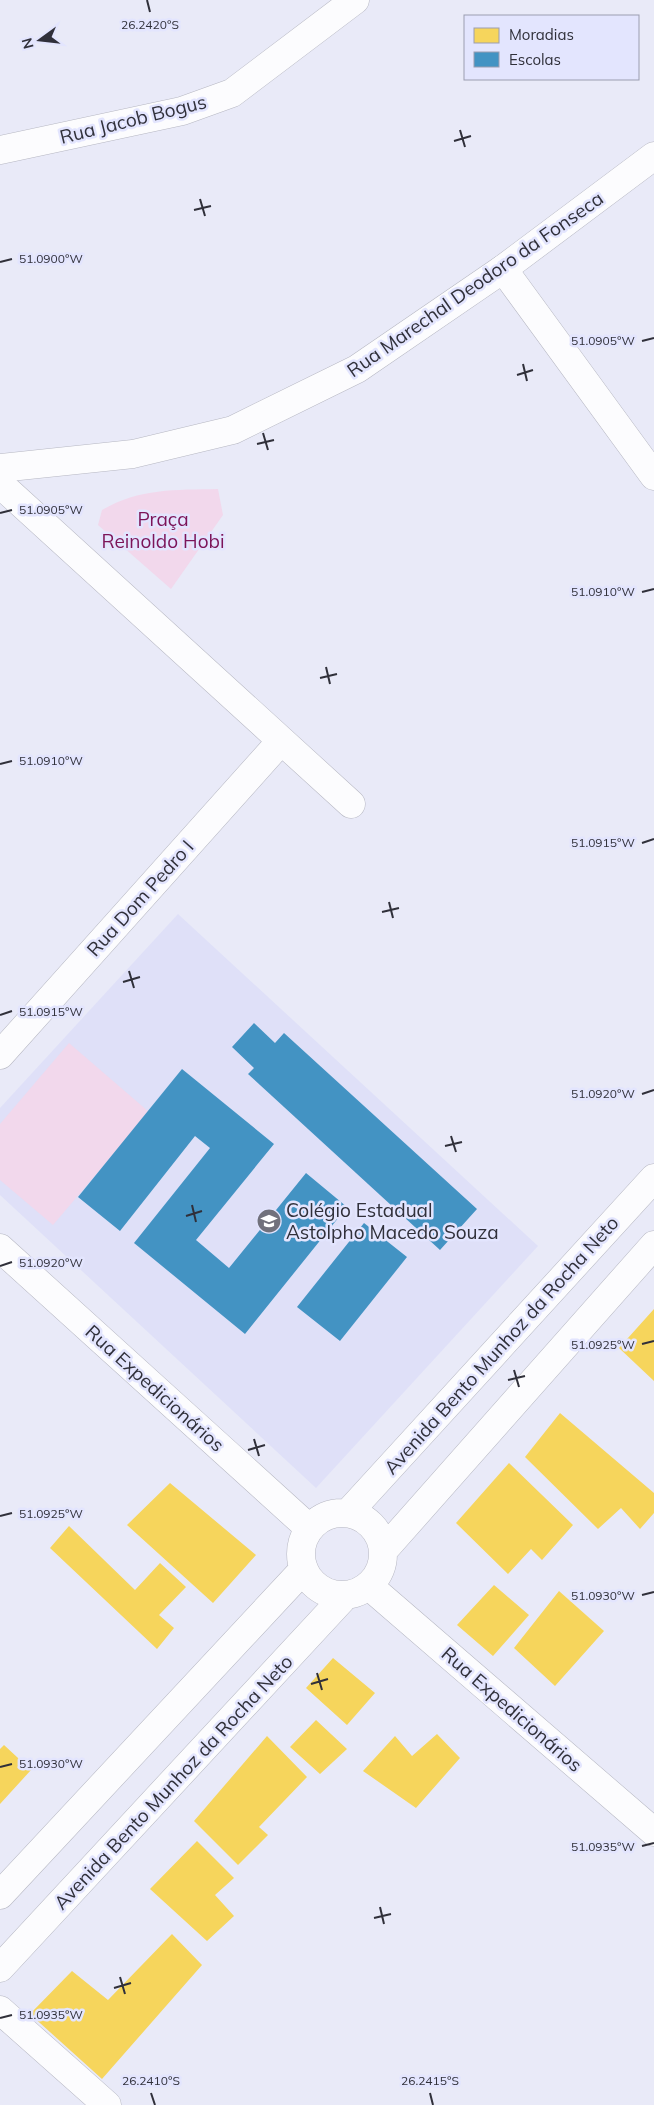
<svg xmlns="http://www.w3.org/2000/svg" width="654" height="2105" font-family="Mulish,sans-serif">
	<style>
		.built { fill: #dfe0f8 }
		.green { fill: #f2d8ec }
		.homes { fill: #f6d55c }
		.schools { fill: #4393c3 }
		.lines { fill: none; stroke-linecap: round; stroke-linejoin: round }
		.minor-casing { stroke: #b6b7c2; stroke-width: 29 }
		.major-casing { stroke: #b6b7c2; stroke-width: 29 }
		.minor { stroke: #fcfcfe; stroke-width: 28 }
		.major { stroke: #fcfcfe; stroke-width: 28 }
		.ticks { fill: none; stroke: #30303a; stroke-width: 2 }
		.labels { text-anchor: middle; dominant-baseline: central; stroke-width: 5; stroke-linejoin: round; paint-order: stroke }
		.street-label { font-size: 19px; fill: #30303a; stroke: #e3e5fe }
		.park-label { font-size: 19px; fill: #7c1459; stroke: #e3e5fe }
		.poi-label { font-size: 19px; fill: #30303a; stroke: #e3e5fe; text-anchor: start }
		.ticks-label { font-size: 12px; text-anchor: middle; fill: #30303a; stroke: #e3e5fe; stroke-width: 5; stroke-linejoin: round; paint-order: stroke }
	</style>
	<rect width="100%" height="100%" fill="#e9eaf8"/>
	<path class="built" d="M178 914 538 1246 316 1488 0 1195V1108Z"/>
	<path class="green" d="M218 489 223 515 171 589 98 525 102 510C140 488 175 490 218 489Z
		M69 1043 149 1112 53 1225 0 1180V1124Z"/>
	<path class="homes" d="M654 1309V1381L619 1348Z
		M560 1413 654 1493V1513L640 1529 621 1508 598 1529 525 1457Z
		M509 1463 573 1525 542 1560 531 1549 508 1574 456 1523Z
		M170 1483 256 1555 213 1603 127 1525Z
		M69 1526 135 1590 160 1563 186 1587 159 1615 174 1628 157 1649 50 1548Z
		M494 1585 529 1615 493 1656 457 1625Z
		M559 1591 604 1631 555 1686 514 1648Z
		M333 1658 375 1693 347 1725 306 1688Z
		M316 1720 347 1749 320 1774 290 1747Z
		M437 1734 460 1758 416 1808 363 1771 395 1736 412 1756Z
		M267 1736 307 1777 259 1827 268 1835 238 1865 194 1821Z
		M4 1745 31 1770 0 1804V1749Z
		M197 1841 234 1878 215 1895 234 1916 207 1941 150 1889Z
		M172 1934 202 1965 102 2079 30 2014 72 1971 108 2000Z"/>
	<path class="schools" d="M254 1023 275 1043 284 1033 477 1209 440 1250 248 1074 254 1068 232 1047Z
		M182 1069 274 1144 196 1240 229 1268 306 1173 347 1207 245 1334 134 1243 210 1148 195 1136 120 1231 78 1197Z
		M364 1223 407 1257 340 1341 297 1307Z"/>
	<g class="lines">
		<defs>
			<path id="minor" d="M0 150 182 111 232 93 355 0
				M503 269 654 476
				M0 484 351 804
				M0 1055 281 741
				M0 1248 309 1528
				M369 1586 654 1832
				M0 2010 107 2105"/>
			<path id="major" d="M0 468 133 454 233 430 357 369 503 269 654 156
				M301 1554a41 41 0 1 1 82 0a41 41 0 1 1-82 0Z
				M348 1513 654 1178
				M384 1550 654 1245
				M0 1895 304 1569
				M0 1968 345 1596"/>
		</defs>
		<use href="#minor" class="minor-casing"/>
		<use href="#major" class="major-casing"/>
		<use href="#minor" class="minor"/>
		<use href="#major" class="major"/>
	</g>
	<path class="ticks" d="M147 0 150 12M460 130 465 147M454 141 471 136M200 199 205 216M194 210 211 206M0 262 12 259M642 341 654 338M523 364 527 381M517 375 533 370M263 433 268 450M257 444 274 440M0 513 12 510M642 592 654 589M326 667 330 684M320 678 337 674M0 764 12 761M642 843 654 839M389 902 393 918M382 912 399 908M129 971 134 988M123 982 140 977M0 1015 12 1011M642 1094 654 1090M451 1136 456 1152M445 1146 462 1142M192 1205 196 1222M186 1216 202 1211M0 1266 12 1262M642 1344 654 1341M514 1370 519 1387M508 1380 525 1376M254 1439 259 1456M248 1450 265 1445M0 1516 12 1513M642 1595 654 1592M317 1673 322 1690M311 1684 328 1679M0 1767 12 1764M642 1846 654 1843M380 1907 384 1924M374 1918 391 1914M120 1977 125 1994M114 1988 131 1983M0 2018 12 2015M151 2093 155 2105M430 2093 433 2105"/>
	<defs>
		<symbol id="school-disc" viewBox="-11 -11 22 22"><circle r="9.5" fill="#71717c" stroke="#e3e5fe"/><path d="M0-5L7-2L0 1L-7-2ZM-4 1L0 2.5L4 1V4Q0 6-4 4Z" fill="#fff"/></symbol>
	</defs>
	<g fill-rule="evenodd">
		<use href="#school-disc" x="255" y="1207" width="28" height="28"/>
	</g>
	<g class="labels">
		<g class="street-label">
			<text transform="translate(133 119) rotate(-14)">Rua Jacob Bogus</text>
			<text transform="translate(475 284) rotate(-35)">Rua Marechal Deodoro da Fonseca</text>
			<text transform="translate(140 898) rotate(-48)">Rua Dom Pedro I</text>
			<text transform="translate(501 1345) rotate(-48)">Avenida Bento Munhoz da Rocha Neto</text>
			<text transform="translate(155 1388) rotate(42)">Rua Expedicionários</text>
			<text transform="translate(512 1709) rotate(41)">Rua Expedicionários</text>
			<text transform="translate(173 1782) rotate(-47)">Avenida Bento Munhoz da Rocha Neto</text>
		</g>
		<g class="park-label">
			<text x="163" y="519">Praça<tspan x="163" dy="22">Reinoldo Hobi</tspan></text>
		</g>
		<g class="poi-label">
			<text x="286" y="1210">Colégio Estadual<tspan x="286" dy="22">Astolpho Macedo Souza</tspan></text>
		</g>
	</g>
	<g class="ticks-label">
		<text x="150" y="29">26.2420°S</text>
		<text x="51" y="263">51.0900°W</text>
		<text x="603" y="345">51.0905°W</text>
		<text x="51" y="514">51.0905°W</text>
		<text x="603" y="596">51.0910°W</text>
		<text x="51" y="765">51.0910°W</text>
		<text x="603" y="847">51.0915°W</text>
		<text x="51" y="1016">51.0915°W</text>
		<text x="603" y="1098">51.0920°W</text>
		<text x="51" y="1267">51.0920°W</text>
		<text x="603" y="1349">51.0925°W</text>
		<text x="51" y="1518">51.0925°W</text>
		<text x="603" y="1600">51.0930°W</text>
		<text x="51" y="1768">51.0930°W</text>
		<text x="603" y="1851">51.0935°W</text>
		<text x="51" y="2019">51.0935°W</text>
		<text x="151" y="2085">26.2410°S</text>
		<text x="430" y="2085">26.2415°S</text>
	</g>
	<rect x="464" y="15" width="175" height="65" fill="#e3e5fe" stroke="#9b9db0"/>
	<rect x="474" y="28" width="25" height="15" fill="#f6d55c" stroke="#9b9db0"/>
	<text x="509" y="40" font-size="15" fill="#30303a">Moradias</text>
	<rect x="474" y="52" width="25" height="15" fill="#4393c3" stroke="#9b9db0"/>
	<text x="509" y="65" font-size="15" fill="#30303a">Escolas</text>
	<g transform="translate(40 40) rotate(255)" stroke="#e3e5fe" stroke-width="4" paint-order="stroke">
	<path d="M0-4L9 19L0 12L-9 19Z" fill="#30303a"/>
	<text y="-8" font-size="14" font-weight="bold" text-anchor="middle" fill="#30303a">N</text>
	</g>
</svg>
